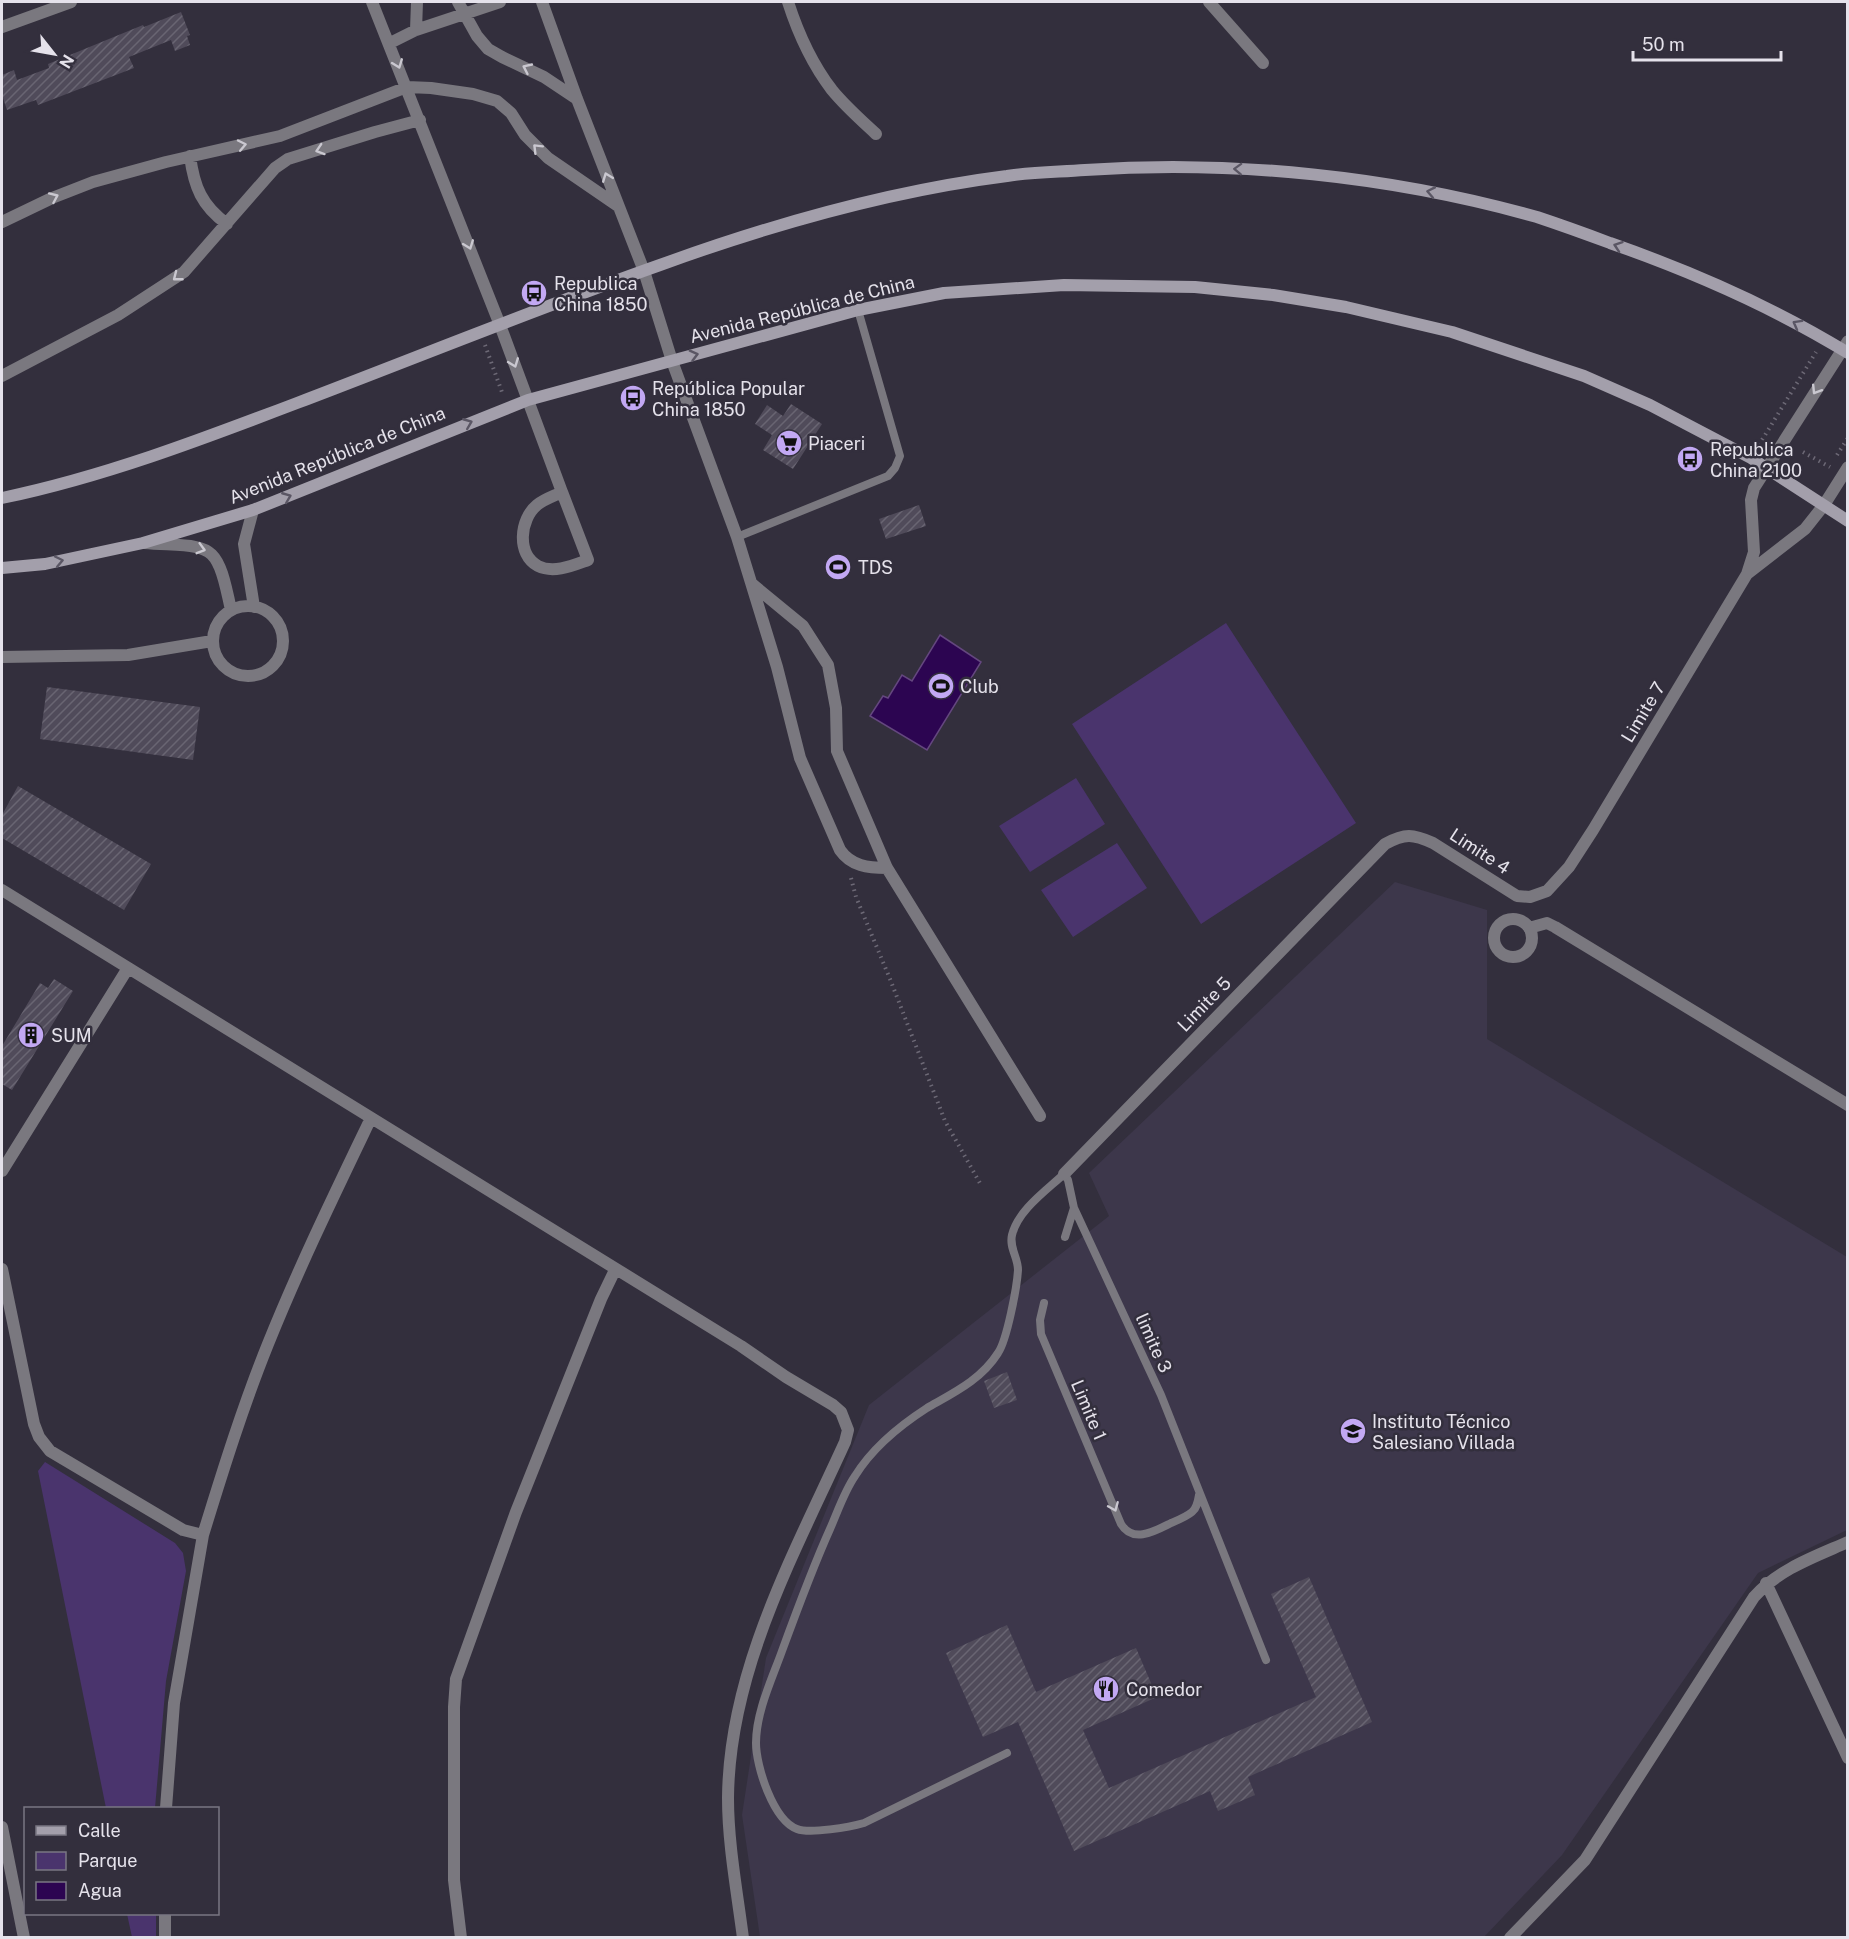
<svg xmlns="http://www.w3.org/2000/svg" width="1849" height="1939" font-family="'Public Sans',sans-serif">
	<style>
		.built { fill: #3d374b }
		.green { fill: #4a346d }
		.water { fill: #2c0551; stroke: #64477f; stroke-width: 1.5 }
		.building { fill: url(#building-hatch) }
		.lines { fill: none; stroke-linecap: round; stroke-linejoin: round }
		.path { stroke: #6d6976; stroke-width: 4; stroke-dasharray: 1.5 4.5; stroke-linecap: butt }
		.service { stroke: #7a787f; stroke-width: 8 }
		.minor { stroke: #7a787f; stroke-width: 12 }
		.secondary { stroke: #a39fab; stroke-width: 12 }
		.oneway { stroke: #cac8d0 }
		.oneway2 { stroke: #5a5664 }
		.labels { text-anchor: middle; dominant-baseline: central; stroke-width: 5; stroke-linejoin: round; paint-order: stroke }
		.poi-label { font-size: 18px; fill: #e5e2eb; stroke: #332f3d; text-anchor: start }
		.street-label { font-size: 18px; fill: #e5e2eb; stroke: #332f3d }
	</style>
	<defs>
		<pattern id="building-hatch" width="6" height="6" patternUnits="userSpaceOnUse" patternTransform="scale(1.5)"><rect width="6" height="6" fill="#504b5a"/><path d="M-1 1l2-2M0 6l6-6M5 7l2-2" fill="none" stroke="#696572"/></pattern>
	</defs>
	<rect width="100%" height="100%" fill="#332f3d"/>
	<path class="built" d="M1395 882 1487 910V1039L1847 1257V1530L1758 1573 1562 1855 1484 1937H760L742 1815 766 1658 869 1405 1109 1216 1089 1173Z"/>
	<path class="green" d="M1226 623 1356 823 1201 924 1072 724Z
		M1076 778 1105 824 1030 872 999 826Z
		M1117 843 1147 888 1073 937 1041 890Z
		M45 1462 175 1543 183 1553 186 1571 166 1681 155 1808H106L38 1471Z
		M127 1914H156V1937H132Z"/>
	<path class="water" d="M940 635 981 662 927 750 870 716 883 696 888 698 902 675 912 681Z"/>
	<path class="building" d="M181 12 190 35 187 36 190 45 175 51 171 40 129 57 134 68 38 105 36 100 7 110 2 95V75L14 70 17 80 49 68 48 64 143 25 144 27Z
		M791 404 822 424 793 469 763 450 772 435 755 424 767 405 783 416Z
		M919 505 926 526 886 539 879 519Z
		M47 687 200 707 193 760 40 739Z
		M18 786 151 864 124 910 2 838V815Z
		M54 979 73 991 12 1090 2 1084V1046L40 983 48 988Z
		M1007 1372 1017 1400 994 1408 984 1381Z
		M1309 1577 1372 1722 1248 1777 1255 1795 1218 1811 1210 1791 1074 1851 1018 1722 983 1737 946 1653 1007 1625 1036 1692 1136 1648 1157 1697 1083 1730 1109 1788 1316 1697 1271 1594Z"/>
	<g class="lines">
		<path class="path" d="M485 345 503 395
			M1759 445 1816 352
			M1803 452 1830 467
			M1837 455 1848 438
			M851 878 856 897 890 979 945 1121 981 1185"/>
		<path class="service" d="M737 537 888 476 895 468 900 456 858 310
			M1065 1237 1074 1208
			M1044 1303 1040 1320 1041 1334 1121 1524C1133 1544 1155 1531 1171 1523 1178 1520 1186 1517 1192 1512 1197 1508 1198 1501 1199 1495
			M1007 1753 864 1823C850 1827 810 1834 797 1829 773 1820 756 1766 756 1743 756 1712 772 1679 782 1651 797 1610 812 1569 830 1529 838 1511 844 1492 855 1476 873 1447 899 1426 927 1408 953 1393 981 1380 998 1353 1007 1340 1017 1287 1018 1270 1018 1257 1009 1248 1012 1235 1018 1210 1047 1190 1064 1174L1068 1180 1074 1208 1161 1395 1266 1660"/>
		<path class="minor" d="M372 2 500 325 562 492C554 496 544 499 537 505 520 519 516 554 538 566 554 574 574 565 588 560L562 492
			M458 2 477 36 488 49 502 57 544 77 577 99
			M542 2 577 99 644 271 672 361 737 537 777 667 800 758 840 850C851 866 868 868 887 868
			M788 2C798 33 812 64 832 90 845 106 861 120 876 134
			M1209 2 1263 63
			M2 27 71 2
			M416 30 417 2
			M390 43 416 30 500 2
			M190 156C194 187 202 206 227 224
			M2 222 52 198 93 182 166 162 280 136 407 87 431 88 473 94 497 101 511 113 525 135 548 158 618 206
			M2 376 118 315 184 272 275 168 288 159 375 132 420 120
			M253 510 244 544 254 607
			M144 543C213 548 216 538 231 610
			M1747 574 1805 529 1824 505 1848 467
			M752 584 803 626 828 665 836 708 837 751 887 868 1040 1116
			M213 641a35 35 0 1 1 70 0a35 35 0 1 1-70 0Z
			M2 657 128 655 212 641
			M2 890 741 1346 786 1377 833 1405 841 1412 848 1430 845 1442C794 1554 729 1671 728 1798 728 1844 737 1891 743 1938
			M1494 938a19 19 0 1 1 38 0a19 19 0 1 1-38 0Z
			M1529 928 1547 923 1555 927 1848 1105
			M2 1171 128 968
			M1064 1174 1385 844C1405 833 1413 834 1433 843L1517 896 1530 897 1547 891 1569 867 1593 830 1747 574 1754 552 1751 500 1754 488 1848 341
			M2 1269 34 1424 39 1437 50 1451 183 1530 203 1535 174 1703 166 1808
			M203 1535C223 1470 243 1406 268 1344 299 1267 335 1193 371 1118
			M1766 1583 1848 1758
			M2 1827 24 1938
			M165 1914V1938
			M461 1938 454 1880V1707L456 1679 516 1512 601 1299 615 1270
			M1510 1938 1585 1860 1754 1597C1779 1569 1814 1557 1848 1542"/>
		<path class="secondary" d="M2 498C103 477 200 440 297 403 418 357 538 308 660 265 773 224 888 191 1007 176 1033 172 1059 172 1085 170 1236 160 1391 176 1537 217 1561 225 1586 234 1610 243 1693 272 1773 307 1848 353
			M2 568 45 564 143 543 253 510 528 400 858 310 944 293 1064 285 1195 287 1273 295 1346 307 1452 332 1584 376 1650 405 1751 458 1848 521"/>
	</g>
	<defs><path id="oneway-chevron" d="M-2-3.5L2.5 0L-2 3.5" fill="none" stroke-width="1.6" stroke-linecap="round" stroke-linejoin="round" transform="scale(1.5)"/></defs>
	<g class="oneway">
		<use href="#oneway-chevron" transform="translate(398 64) rotate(69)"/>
		<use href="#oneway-chevron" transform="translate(527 68) rotate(-155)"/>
		<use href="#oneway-chevron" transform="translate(242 145) rotate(-12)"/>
		<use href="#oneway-chevron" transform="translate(537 148) rotate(-135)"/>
		<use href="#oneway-chevron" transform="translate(320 150) rotate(162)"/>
		<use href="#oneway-chevron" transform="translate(607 177) rotate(-111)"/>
		<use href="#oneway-chevron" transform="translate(54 197) rotate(-24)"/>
		<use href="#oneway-chevron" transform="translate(469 245) rotate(69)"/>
		<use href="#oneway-chevron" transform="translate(177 277) rotate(142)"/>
		<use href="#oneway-chevron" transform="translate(514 363) rotate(69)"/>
		<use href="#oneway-chevron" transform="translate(1816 390) rotate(122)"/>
		<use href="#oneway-chevron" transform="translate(201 549) rotate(16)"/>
		<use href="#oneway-chevron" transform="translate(1114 1507) rotate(67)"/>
	</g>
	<g class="oneway2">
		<use href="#oneway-chevron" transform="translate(1238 169) rotate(-178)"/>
		<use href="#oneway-chevron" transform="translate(1431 192) rotate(-169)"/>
		<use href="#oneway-chevron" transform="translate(1618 246) rotate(-161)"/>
		<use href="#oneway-chevron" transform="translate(1797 324) rotate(-151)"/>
		<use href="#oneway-chevron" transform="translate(694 355) rotate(-15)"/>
		<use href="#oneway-chevron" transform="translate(468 423) rotate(-22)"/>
		<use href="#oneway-chevron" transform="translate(287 497) rotate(-22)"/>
		<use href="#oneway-chevron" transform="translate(59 561) rotate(-12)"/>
	</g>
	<defs>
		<symbol id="bus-disc" viewBox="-11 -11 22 22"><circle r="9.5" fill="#c2a8f3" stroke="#332f3d"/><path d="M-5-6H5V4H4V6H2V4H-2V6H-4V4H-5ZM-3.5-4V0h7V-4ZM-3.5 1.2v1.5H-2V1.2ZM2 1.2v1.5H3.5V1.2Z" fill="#111"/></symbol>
		<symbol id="supermarket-disc" viewBox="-11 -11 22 22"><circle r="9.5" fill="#c2a8f3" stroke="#332f3d"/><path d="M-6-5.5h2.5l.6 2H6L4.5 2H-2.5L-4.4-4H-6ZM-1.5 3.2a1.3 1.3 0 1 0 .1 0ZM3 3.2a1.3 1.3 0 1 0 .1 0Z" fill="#111"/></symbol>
		<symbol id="stadium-disc" viewBox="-11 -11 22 22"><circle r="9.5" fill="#c2a8f3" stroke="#332f3d"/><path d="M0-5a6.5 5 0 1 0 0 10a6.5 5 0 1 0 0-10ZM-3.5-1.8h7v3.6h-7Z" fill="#111"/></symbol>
		<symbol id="building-disc" viewBox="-11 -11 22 22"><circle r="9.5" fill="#c2a8f3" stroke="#332f3d"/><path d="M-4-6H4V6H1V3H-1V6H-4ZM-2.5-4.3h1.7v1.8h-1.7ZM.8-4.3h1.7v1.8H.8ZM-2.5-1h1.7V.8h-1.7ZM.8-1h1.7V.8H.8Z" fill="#111"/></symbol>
		<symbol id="school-disc" viewBox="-11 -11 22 22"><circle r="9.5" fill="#c2a8f3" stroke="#332f3d"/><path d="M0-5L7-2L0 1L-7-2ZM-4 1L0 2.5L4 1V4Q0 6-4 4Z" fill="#111"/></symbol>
		<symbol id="restaurant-disc" viewBox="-11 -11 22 22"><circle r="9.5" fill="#c2a8f3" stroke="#332f3d"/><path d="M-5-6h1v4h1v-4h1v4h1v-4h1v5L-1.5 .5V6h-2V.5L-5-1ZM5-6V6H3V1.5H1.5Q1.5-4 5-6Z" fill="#111"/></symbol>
	</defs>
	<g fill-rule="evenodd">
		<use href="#bus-disc" x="519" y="278" width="30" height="30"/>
		<use href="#bus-disc" x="618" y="383" width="30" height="30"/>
		<use href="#supermarket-disc" x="774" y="428" width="30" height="30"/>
		<use href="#bus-disc" x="1675" y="444" width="30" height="30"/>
		<use href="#stadium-disc" x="823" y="552" width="30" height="30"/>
		<use href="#stadium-disc" x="926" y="671" width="30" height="30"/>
		<use href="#building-disc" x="16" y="1020" width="30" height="30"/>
		<use href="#school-disc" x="1338" y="1416" width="30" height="30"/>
		<use href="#restaurant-disc" x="1091" y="1674" width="30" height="30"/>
	</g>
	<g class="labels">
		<g class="poi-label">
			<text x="554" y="283">Republica<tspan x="554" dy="21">China 1850</tspan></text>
			<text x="652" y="388">República Popular<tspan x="652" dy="21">China 1850</tspan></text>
			<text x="808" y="443">Piaceri</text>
			<text x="1710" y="449">Republica<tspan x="1710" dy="21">China 2100</tspan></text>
			<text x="858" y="567">TDS</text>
			<text x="960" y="686">Club</text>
			<text x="51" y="1035">SUM</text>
			<text x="1372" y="1421">Instituto Técnico<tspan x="1372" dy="21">Salesiano Villada</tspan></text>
			<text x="1126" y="1689">Comedor</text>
		</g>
		<g class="street-label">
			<text transform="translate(802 309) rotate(-14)">Avenida República de China</text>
			<text transform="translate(337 455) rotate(-22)">Avenida República de China</text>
			<text transform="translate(1643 712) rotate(-59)">Limite 7</text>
			<text transform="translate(1480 851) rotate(33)">Limite 4</text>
			<text transform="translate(1204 1004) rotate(-46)">Limite 5</text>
			<text transform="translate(1154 1343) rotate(66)">limite 3</text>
			<text transform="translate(1089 1410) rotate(67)">Limite 1</text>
		</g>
	</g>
	<rect width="1849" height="1939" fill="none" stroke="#e5e2eb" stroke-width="6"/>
	<rect x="24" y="1807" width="195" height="108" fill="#332f3d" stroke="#7a7783" stroke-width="1.5"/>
	<rect x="36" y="1826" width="30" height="9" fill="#a39fab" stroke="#7a7783" stroke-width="1.5"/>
	<text x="78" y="1837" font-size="18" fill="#e5e2eb">Calle</text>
	<rect x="36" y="1852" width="30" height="18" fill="#4a346d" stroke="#7a7783" stroke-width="1.5"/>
	<text x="78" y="1867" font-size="18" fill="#e5e2eb">Parque</text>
	<rect x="36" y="1882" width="30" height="18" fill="#2c0551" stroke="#7a7783" stroke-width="1.5"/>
	<text x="78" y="1897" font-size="18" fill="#e5e2eb">Agua</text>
	<g transform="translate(54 54) rotate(121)" stroke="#332f3d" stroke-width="4.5" paint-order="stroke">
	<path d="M0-4.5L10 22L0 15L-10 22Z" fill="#e5e2eb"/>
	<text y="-9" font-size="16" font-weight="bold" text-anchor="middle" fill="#e5e2eb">N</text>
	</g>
	<path d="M1633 51v9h148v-9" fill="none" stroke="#e5e2eb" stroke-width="3"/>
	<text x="1642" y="51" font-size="18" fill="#e5e2eb" stroke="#332f3d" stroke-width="4.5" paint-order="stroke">50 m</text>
</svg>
